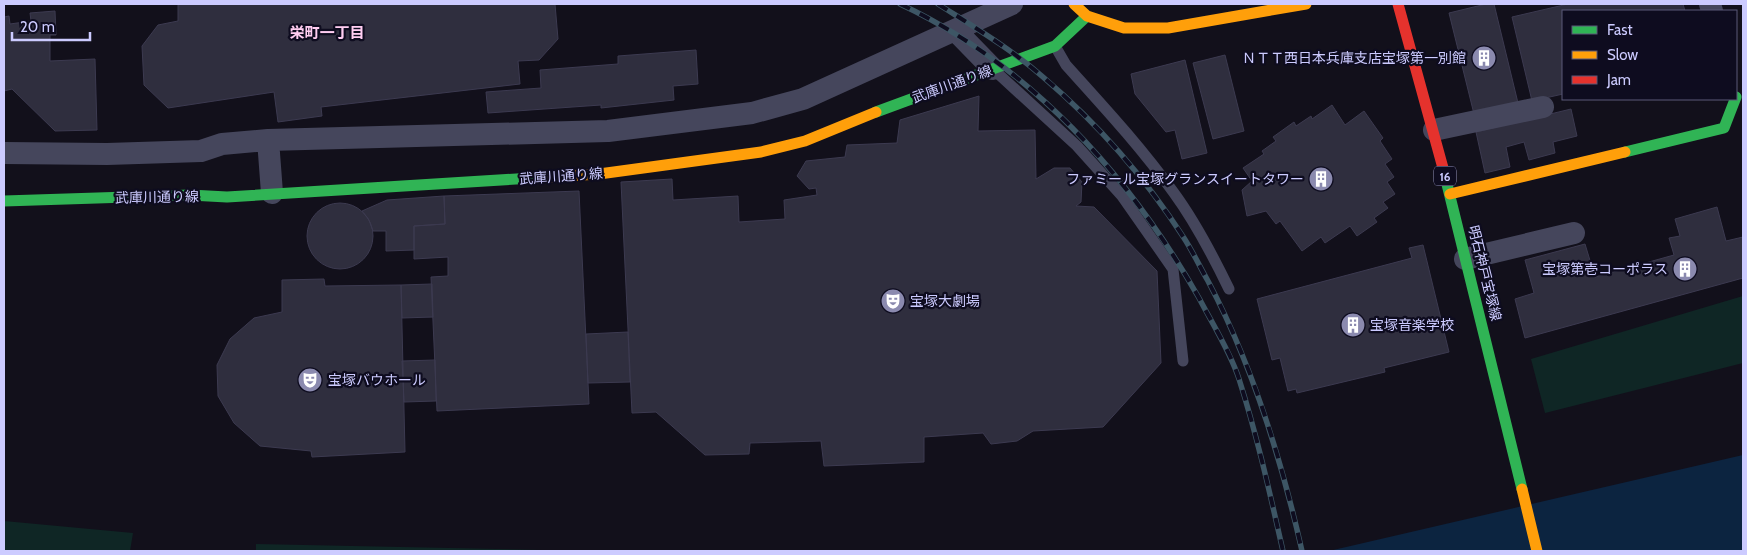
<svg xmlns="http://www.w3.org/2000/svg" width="1747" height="555" font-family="Cabin,'Noto Sans JP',sans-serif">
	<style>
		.green { fill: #0f2625 }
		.water { fill: #0c2440 }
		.building { fill: #2f2e3e; stroke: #3c3a50 }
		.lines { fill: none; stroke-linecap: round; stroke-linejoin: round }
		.lane { stroke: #45465c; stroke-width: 11 }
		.street { stroke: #45465c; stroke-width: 22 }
		.fast { stroke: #30b455; stroke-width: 11 }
		.slow { stroke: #ff9f0a; stroke-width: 11 }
		.jam { stroke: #e5322d; stroke-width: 11 }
		.rail-casing { stroke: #3d5665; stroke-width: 5.5 }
		.rail { stroke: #0e0c1f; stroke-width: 4; stroke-dasharray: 11; stroke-linecap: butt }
		.labels { text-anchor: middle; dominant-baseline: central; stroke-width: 4.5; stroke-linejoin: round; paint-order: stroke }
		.shield { fill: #0e0c1f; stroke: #9392bc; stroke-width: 1 }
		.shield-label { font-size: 12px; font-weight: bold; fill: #cccbff }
		.poi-label { font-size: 14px; fill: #cccbff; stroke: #0e0c1f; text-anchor: end }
		.street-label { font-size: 14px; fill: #cccbff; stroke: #0e0c1f }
		.neighbourhood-label { font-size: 15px; font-weight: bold; fill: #ffcdf1; stroke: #0e0c1f }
	</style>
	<rect width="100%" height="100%" fill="#12101b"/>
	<path class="green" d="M1743 296V363L1545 413 1531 359Z
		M4 521 133 533 130 551H4Z
		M256 544 587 551H256Z"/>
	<path class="water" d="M1743 455V551H1329Z"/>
	<path class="building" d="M178 4H555L558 39 539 60 518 61 520 84 321 107 322 116 278 122 274 92 168 108 144 85 142 46 158 25 178 21Z
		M1486 4H1494L1518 103 1474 114 1449 13Z
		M1568 4H1683L1685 11H1563V94L1532 101 1512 17Z
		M55 11 56 35H50V61L95 59 97 130 55 131 12 89 4 91V17L9 16 10 24 31 21 30 13Z
		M696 50 698 84 673 86 674 100 601 108V105L488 113 486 92 541 88 540 70 618 64V56Z
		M1225 55 1244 131 1213 139 1193 63Z
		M1185 60 1207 153 1182 159 1175 130 1166 132 1135 94 1131 74Z
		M979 96 978 131 1035 130 1036 179 1054 168H1070L1082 182 1081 202 1076 206 1094 207 1157 271 1161 363 1103 427 1033 431 1017 441 991 444 983 433 924 437V462L824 466 821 441 750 443 749 454 705 455 656 412 632 413 621 182 672 179 673 200 738 196 739 222 785 219 784 200 817 195 816 188 809 189 797 176 806 161 845 157 847 145 897 143 900 120Z
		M1332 105 1345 125 1364 111 1383 138 1380 141 1392 159 1385 164 1394 177 1387 182 1395 194 1383 202 1388 208 1374 218 1377 222 1357 236 1350 226 1325 243 1321 237 1302 251 1280 221 1276 224 1266 211 1247 216 1242 190 1252 181 1243 168 1264 154 1262 151 1276 141 1273 137 1294 122 1296 126 1311 116 1312 119Z
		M1571 109 1577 136 1553 142 1555 153 1529 160 1524 142 1506 147 1510 167 1485 173 1476 132Z
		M579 191 589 404 437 411 431 277 448 276V257L414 259V226L445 224 444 196Z
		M444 196 445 224 414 226V250L386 251V231H373L369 220 362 211 387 200Z
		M307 236a33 33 0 1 1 66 0a33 33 0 1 1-66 0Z
		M1717 207 1726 241 1743 237V278L1525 338 1515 299 1534 293 1525 260 1585 244 1595 277 1674 255 1669 238 1680 236 1675 219Z
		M1423 245 1449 352 1384 368 1385 372 1297 393 1296 389 1288 391 1280 358 1272 360 1257 299 1412 258 1409 248Z
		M324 279 325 286 401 285 405 452 312 457 311 451 260 446 234 423 218 396 217 365 230 339 254 318 282 312V280Z
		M432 284 433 317 402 318 401 285Z
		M628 332 630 382 588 383 586 334Z
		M435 360 436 401 404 402 402 361Z"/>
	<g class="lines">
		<path class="lane" d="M1055 46 1066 65C1103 106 1141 147 1174 193 1196 223 1213 256 1229 289
			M993 69 1077 146 1122 196 1173 269 1183 361"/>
		<path class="street" d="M1710 4 1712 11
			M956 31 993 69
			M1434 130 1543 107
			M268 140 272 193
			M4 153 107 154 201 151 222 144 268 140 608 131 752 113 803 99 1012 4
			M1465 259 1574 233"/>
		<path class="fast" d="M876 112 1055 46 1087 16
			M1625 152 1724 128 1736 97
			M1443 168 1522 489
			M4 201 190 195 227 197 548 177"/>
		<path class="slow" d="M1074 4 1087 16 1124 28H1168L1306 4
			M548 177 599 174 761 152 805 141 876 112
			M1450 194 1625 152
			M1522 489 1537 551"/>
		<path class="jam" d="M1398 4 1443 168"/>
		<defs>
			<path id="rail" d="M900 4C1030 65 1129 175 1199 298 1212 323 1231 353 1239 379 1257 435 1270 494 1283 551
				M938 4C974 27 1011 49 1043 77 1097 123 1146 179 1184 238 1193 252 1200 267 1208 281 1253 366 1281 458 1302 551"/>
		</defs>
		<use href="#rail" class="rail-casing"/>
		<use href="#rail" class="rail"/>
	</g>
	<defs>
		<symbol id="building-disc" viewBox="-11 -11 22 22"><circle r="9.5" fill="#8b8aaf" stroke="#0e0c1f"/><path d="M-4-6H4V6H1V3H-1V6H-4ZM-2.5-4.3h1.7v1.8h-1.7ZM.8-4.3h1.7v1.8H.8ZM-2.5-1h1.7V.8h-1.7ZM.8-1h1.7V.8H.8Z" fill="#fff"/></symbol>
		<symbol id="theatre-disc" viewBox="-11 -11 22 22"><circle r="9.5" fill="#8b8aaf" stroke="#0e0c1f"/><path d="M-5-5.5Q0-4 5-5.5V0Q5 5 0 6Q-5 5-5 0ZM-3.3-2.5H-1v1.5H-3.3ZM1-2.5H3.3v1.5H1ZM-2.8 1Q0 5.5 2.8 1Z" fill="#fff"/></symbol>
	</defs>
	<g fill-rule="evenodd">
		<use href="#building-disc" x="1470" y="44" width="28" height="28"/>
		<use href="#building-disc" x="1307" y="165" width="28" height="28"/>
		<use href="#building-disc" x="1671" y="255" width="28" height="28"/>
		<use href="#theatre-disc" x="879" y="287" width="28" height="28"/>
		<use href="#building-disc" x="1339" y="311" width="28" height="28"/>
		<use href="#theatre-disc" x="296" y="366" width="28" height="28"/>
	</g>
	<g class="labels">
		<rect class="shield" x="1434" y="166.5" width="22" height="19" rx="4"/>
		<g class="shield-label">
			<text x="1445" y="176">16</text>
		</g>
		<g class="poi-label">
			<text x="1466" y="58">ＮＴＴ西日本兵庫支店宝塚第一別館</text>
			<text x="1304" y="179">ファミール宝塚グランスイートタワー</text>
			<text x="1668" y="269">宝塚第壱コーポラス</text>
			<text x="910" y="301" text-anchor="start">宝塚大劇場</text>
			<text x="1370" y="325" text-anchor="start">宝塚音楽学校</text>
			<text x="328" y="380" text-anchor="start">宝塚バウホール</text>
		</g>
		<g class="street-label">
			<text transform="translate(952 84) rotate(-20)">武庫川通り線</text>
			<text transform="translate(561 176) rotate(-4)">武庫川通り線</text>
			<text transform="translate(157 197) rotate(-1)">武庫川通り線</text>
			<text transform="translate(1485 273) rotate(76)">明石神戸宝塚線</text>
		</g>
		<g class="neighbourhood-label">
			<text x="327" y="33">栄町一丁目</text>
		</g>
	</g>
	<rect width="1747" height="555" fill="none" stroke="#cccbff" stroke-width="10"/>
	<rect x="1562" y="10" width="175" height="90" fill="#0e0c1f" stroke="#5a5879"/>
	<rect x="1572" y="26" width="25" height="8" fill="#30b455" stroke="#5a5879"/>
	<text x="1607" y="35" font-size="15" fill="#cccbff">Fast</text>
	<rect x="1572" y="51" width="25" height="8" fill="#ff9f0a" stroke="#5a5879"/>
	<text x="1607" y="60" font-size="15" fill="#cccbff">Slow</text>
	<rect x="1572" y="76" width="25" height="8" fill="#e5322d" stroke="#5a5879"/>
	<text x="1607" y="85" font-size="15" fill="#cccbff">Jam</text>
	<path d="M12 32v8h78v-8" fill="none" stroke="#cccbff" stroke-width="2.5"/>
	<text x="20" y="32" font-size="15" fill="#cccbff" stroke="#0e0c1f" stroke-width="4" paint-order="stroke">20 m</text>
</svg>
